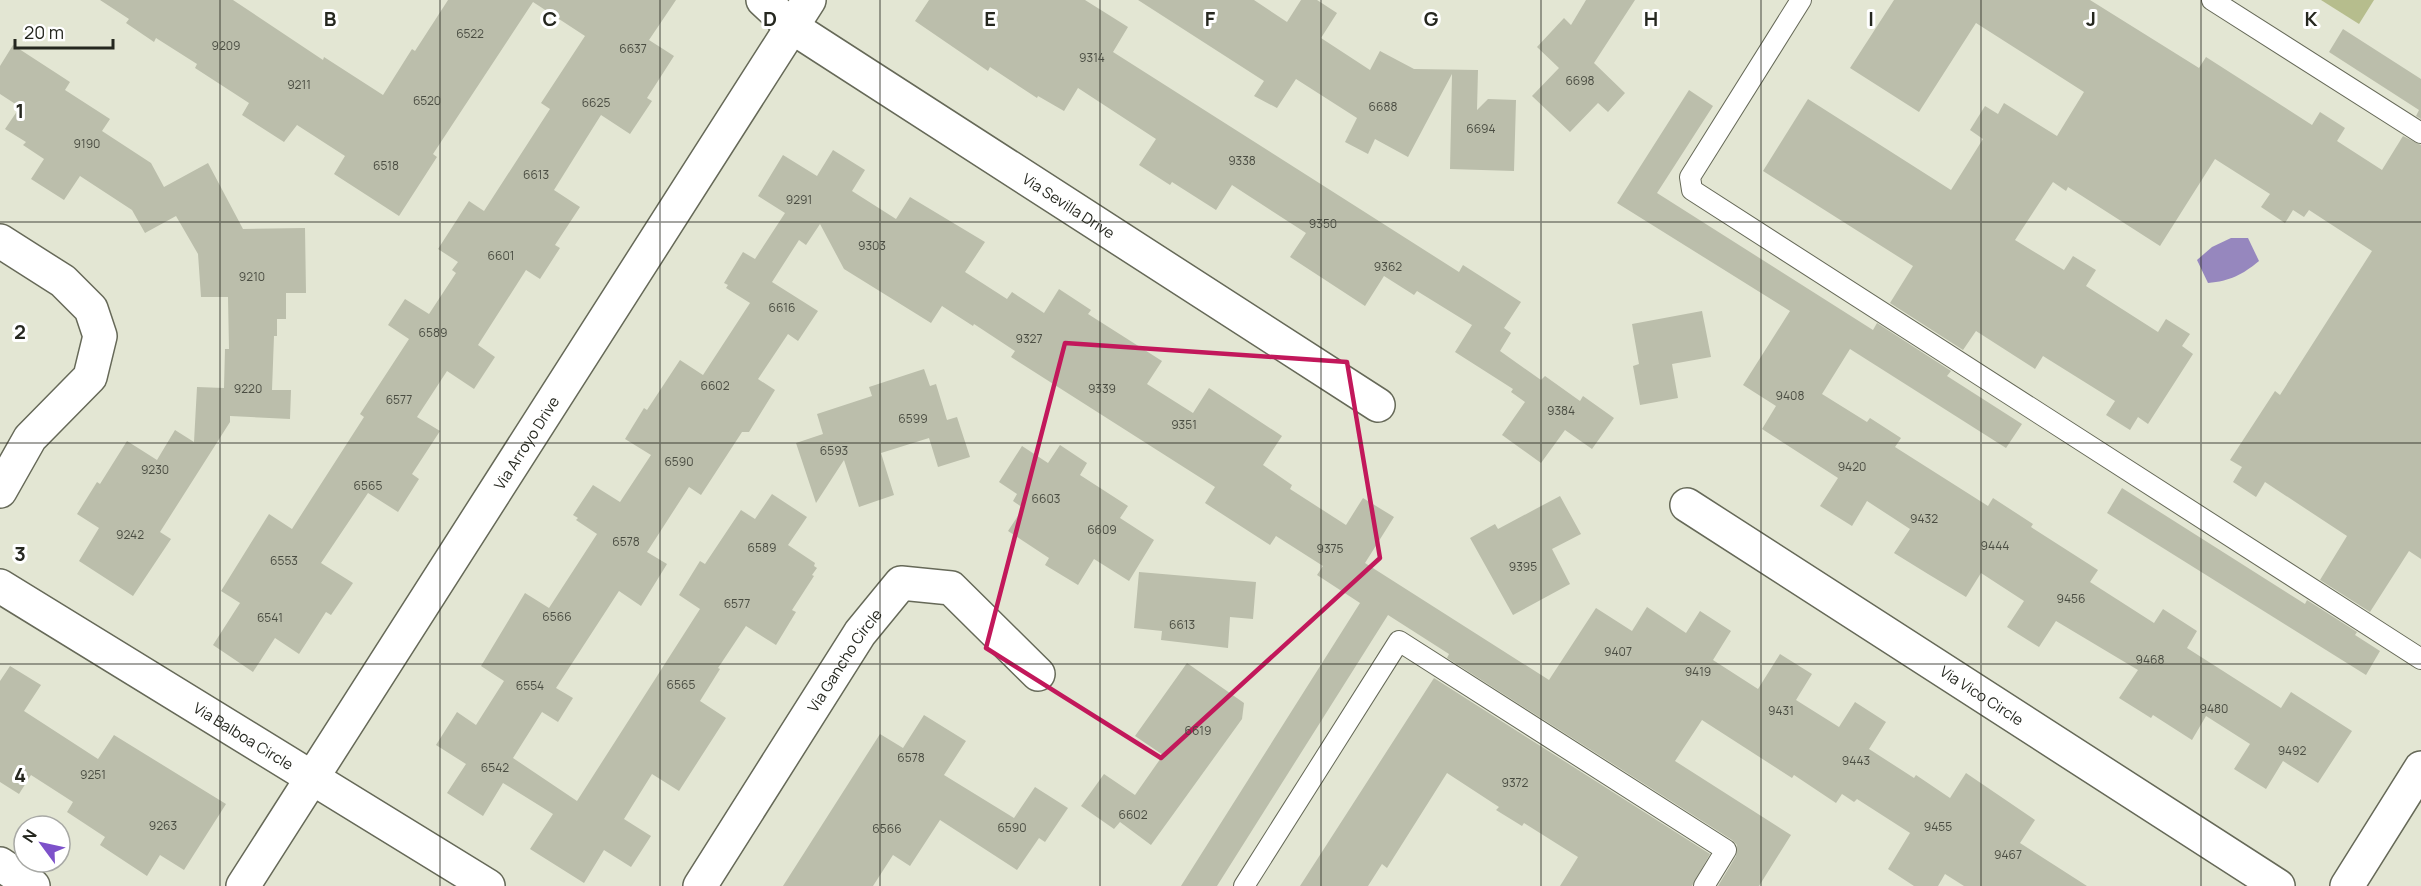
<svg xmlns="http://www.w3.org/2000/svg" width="2421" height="886" font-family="Manrope,sans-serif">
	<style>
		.green { fill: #b6bd8d }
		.water { fill: #9687be }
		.building { fill: #bbbeab }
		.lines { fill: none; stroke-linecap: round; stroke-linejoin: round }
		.lane-casing { stroke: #666958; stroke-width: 22 }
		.street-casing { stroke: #666958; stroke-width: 36 }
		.secondary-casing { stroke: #666958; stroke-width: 36 }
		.lane { stroke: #fff; stroke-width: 20 }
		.street { stroke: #fff; stroke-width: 33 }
		.secondary { stroke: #fff; stroke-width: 33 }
		.marked { fill: none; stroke: #c2185b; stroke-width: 4.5; stroke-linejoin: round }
		.grid { fill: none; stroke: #25271f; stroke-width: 1.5; stroke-opacity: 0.55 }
		.labels { text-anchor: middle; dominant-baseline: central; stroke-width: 6; stroke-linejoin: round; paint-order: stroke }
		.number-label { font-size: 12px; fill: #4a4d42 }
		.street-label { font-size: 15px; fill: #25271f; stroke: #fff }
		.grid-label { font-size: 20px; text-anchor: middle; font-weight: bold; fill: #25271f; stroke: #fff; stroke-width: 6; stroke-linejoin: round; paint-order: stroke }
	</style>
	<rect width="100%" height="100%" fill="#e3e6d3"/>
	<path class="green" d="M2321 0H2374L2359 24Z"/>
	<path class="water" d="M2231 238H2248L2259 261C2242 275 2230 281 2208 283L2197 260 2212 247Z"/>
	<path class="building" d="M100 0H233L323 60 324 57 383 95 412 49 415 51 448 0H676L649 40 674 56 647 98 652 101 630 134 601 115 574 158 554 190 580 207 555 245 560 248 540 279 526 270 478 345 495 357 474 389 447 371 417 417 440 431 412 474 419 479 398 512 368 493 321 563 353 583 331 615 326 612 299 654 275 638 253 672 213 645 240 603 221 591 269 514 292 529 364 417 360 414 409 339 388 325 405 299 429 314 456 273 452 270 458 262 438 249 469 201 484 211 550 109 541 103 585 36 533 2 433 154 437 157 399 216 334 174 345 156 297 125 284 142 242 115 249 103 195 68 197 64 156 38 154 42 126 23 129 19Z
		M929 0H1085L1128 27 1113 52 1459 272 1463 265 1521 302 1504 328 1511 333 1500 351 1541 380 1545 376 1580 401 1583 396 1614 418 1592 449 1565 430 1541 463 1502 435 1525 402 1511 392 1513 389 1455 352 1472 325 1417 291 1414 295 1384 276 1365 306 1290 257 1306 233 1232 185 1216 210 1172 182 1170 185 1139 165 1156 139 1078 88 1064 111 1038 96 1037 98 990 67 988 71 915 21Z
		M1138 0H1254L1287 22 1301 0H1317L1337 13 1321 38 1370 70 1380 51 1414 69 1478 70 1477 110 1488 99 1516 100 1514 171 1450 169 1452 74 1408 157 1375 139 1368 154 1345 142 1357 118 1296 79 1277 108 1254 96 1264 81Z
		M1586 0H1635L1594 63 1625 93 1608 112 1598 103 1570 132 1532 96 1559 68 1537 47 1564 18 1571 25Z
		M1894 0H2090L2199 68 2206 57 2312 125 2320 112 2345 128 2337 141 2382 170 2403 136 2421 145V559L2409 551 2370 612 2320 580 2347 536 2265 482 2256 497 2233 482 2242 467 2230 460 2275 391 2280 395 2372 251 2309 210 2304 217 2293 210 2285 223 2261 207 2270 194 2215 159 2160 246 2068 187 2066 191 2053 182 2015 240 2064 270 2073 256 2096 270 2086 286 2158 332 2166 319 2190 334 2182 346 2193 354 2148 424 2138 417 2130 430 2106 415 2115 401 2043 356 2035 369 1976 331 1963 350 1890 303 1913 266 1763 171 1808 99 1951 190 1983 139 1970 130 1985 106 1998 114 2004 103 2057 136 2084 92 1976 23 1919 112 1850 68Z
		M2343 29 2421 79V119L2416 116 2419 110 2329 52Z
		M13 45 70 82 65 90 110 119 102 131 151 163 164 187 208 163 243 229 305 228 306 293H286V319H277V336H274L272 390H291L290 419 230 416V422L160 532 171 539 133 596 79 561 99 528 77 514 97 482 100 484 127 441 157 460 175 430 194 442 197 387 224 388 225 349H229L228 297H201L198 254 176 216 145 233 132 210 80 176 64 200 31 179 44 159 23 145 26 142 5 129 20 107 0 94V66Z
		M1689 90 1713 106 1657 193 1873 330 1877 323 1951 371 1947 376 2022 424 2006 448 1850 349 1822 394 1867 422 1870 418 1901 438 1895 447 1988 506 1993 498 2033 524 2031 527 2098 570 2090 582 2154 623 2163 609 2197 631 2187 648 2281 708 2291 692 2352 731 2318 783 2283 761 2266 789 2234 769 2250 744 2206 716 2192 740 2153 715 2151 718 2119 698 2138 670 2056 621 2039 647 2007 627 2024 601 1981 573 1966 597 1928 574 1894 553 1910 529 1867 501 1852 526 1820 506 1838 478 1762 429 1776 406 1743 385 1790 311 1617 203Z
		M833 150 865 170 852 191 896 219 910 197 985 242 965 272 1007 299 1012 292 1044 313 1059 289 1091 310 1088 314 1162 361 1147 384 1193 413 1209 388 1282 436 1263 465 1292 485 1290 489 1346 525 1363 498 1394 517 1365 563 1549 680 1596 608 1632 631 1647 607 1686 633 1700 611 1731 631 1713 660 1758 689 1780 654 1812 674 1796 700 1839 727 1855 702 1886 722 1869 749 1914 778 1916 775 1950 798 1966 773 2035 820 2020 843 2087 886H1964L1945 874 1938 886H1914L1888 869 1910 833 1857 799 1854 802 1842 794 1836 803 1794 775 1792 778 1702 720 1675 761 1791 835 1759 886H1718L1736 856 1737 845 1732 840 1447 658 1449 654 1388 615 1217 886H1181L1360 603 1317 575 1323 566 1276 536 1270 545 1205 503 1215 487 1011 357 1015 351 974 324 973 326 942 306 931 323 844 269 820 224 806 245 799 240 772 282 818 311 798 341 788 334 758 379 775 390 749 432H742L701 495 689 487 647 552 667 564 641 606 619 591 556 688 573 698 558 722 542 712 513 758 577 801 700 609 679 595 700 561 705 564 741 510 755 519 772 494 807 517 788 545 815 563 814 566 817 568 812 575 814 576 792 610 796 612 776 645 746 626 718 668 720 669 700 701 726 718 679 791 652 774 624 819 651 836 631 867 604 850 584 883 530 849 553 814 503 783 483 816 447 793 466 764 436 745 457 712 476 725 504 681 481 666 525 593 549 608 597 534 576 520 578 518 573 515 593 485 620 502 651 455 625 439 644 408 647 410 680 360 703 375 750 303 726 288 728 285 724 283 743 252 755 259 785 213 758 196 783 155 817 176Z
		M1702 311 1711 357 1672 364 1678 398 1640 405 1633 366 1639 364 1632 324Z
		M924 369 930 386 936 384 947 420 957 417 970 457 938 467 929 438 881 453 894 495 859 507 844 460 816 503 796 443 823 434 817 414 872 396 869 387Z
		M1060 445 1087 463 1080 475 1128 506 1120 518 1154 540 1129 581 1094 559 1078 585 1045 565 1049 558 1008 531 1023 508 1013 501 1017 494 999 482 1022 446 1048 463Z
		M2122 488 2305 604 2307 600 2357 632 2355 635 2380 651 2366 675 2107 513Z
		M1560 496 1581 534 1552 549 1570 584 1513 615 1470 538 1495 524 1498 529Z
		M1139 572 1256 582 1253 619 1230 617 1228 648 1161 640 1162 631 1134 628Z
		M1187 663 1244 703 1242 719 1151 845 1120 822 1114 829 1081 806 1104 774 1135 795 1163 755 1135 736Z
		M10 666 41 685 24 711 98 759 114 735 226 804 184 870 160 855 147 876 100 845 105 837 67 812 73 802 31 775 19 794 0 782V681Z
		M1434 678 1710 854 1692 886H1560L1578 857 1524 823 1522 826 1496 810 1499 807 1447 773 1387 868 1382 864 1368 886H1300Z
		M924 715 966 741 944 775 1014 818 1035 787 1068 808 1045 842 1039 838 1017 870 940 820 910 866 893 855 873 886H783L880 734 903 748Z"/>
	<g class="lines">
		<defs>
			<path id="lane" d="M1801 0 1690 177 1692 190 2421 659
				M2212 0 2421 133
				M1244 886 1399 641 1726 850 1704 886"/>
			<g id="street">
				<path id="s1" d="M763 0 792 27 1378 405"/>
				<path d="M0 241 63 281 91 309 100 336 90 377 30 438 0 491"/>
				<path id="s2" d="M1687 505 2278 886"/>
				<path id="s3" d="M0 586 488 886"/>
				<path id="s4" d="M243 886 809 0"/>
				<path id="s5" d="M700 886 860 633 901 583 951 588 1038 674"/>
			</g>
			<path id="secondary" d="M0 864 33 886
				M2347 886 2421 768"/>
		</defs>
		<use href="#lane" class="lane-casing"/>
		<use href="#street" class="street-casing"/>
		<use href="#secondary" class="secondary-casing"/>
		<use href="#lane" class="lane"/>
		<use href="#street" class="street"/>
		<use href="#secondary" class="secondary"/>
	</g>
	<path class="marked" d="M1065 343 1347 362 1380 558 1161 758 986 648Z"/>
	<path class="grid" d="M220 0V886M440 0V886M660 0V886M880 0V886M1100 0V886M1321 0V886M1541 0V886M1761 0V886M1981 0V886M2201 0V886M0 222H2421M0 443H2421M0 664H2421"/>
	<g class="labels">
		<g class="number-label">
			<text x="470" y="33">6522</text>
			<text x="226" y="45">9209</text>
			<text x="633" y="48">6637</text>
			<text x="1092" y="57">9314</text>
			<text x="1580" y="80">6698</text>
			<text x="299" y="84">9211</text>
			<text x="427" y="100">6520</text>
			<text x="596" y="102">6625</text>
			<text x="1383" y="106">6688</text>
			<text x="1481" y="128">6694</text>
			<text x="87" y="143">9190</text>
			<text x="1242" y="160">9338</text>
			<text x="386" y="165">6518</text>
			<text x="536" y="174">6613</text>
			<text x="799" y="199">9291</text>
			<text x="1323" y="223">9350</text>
			<text x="872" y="245">9303</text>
			<text x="501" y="255">6601</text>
			<text x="1388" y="266">9362</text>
			<text x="252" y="276">9210</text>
			<text x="782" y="307">6616</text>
			<text x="433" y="332">6589</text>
			<text x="1029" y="338">9327</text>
			<text x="715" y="385">6602</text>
			<text x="248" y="388">9220</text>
			<text x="1102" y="388">9339</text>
			<text x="1790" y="395">9408</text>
			<text x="399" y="399">6577</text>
			<text x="1561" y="410">9384</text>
			<text x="913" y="418">6599</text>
			<text x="1184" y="424">9351</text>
			<text x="834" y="450">6593</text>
			<text x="679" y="461">6590</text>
			<text x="1852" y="466">9420</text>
			<text x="155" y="469">9230</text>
			<text x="368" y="485">6565</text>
			<text x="1046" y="498">6603</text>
			<text x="1924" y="518">9432</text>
			<text x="1102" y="529">6609</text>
			<text x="130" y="534">9242</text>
			<text x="626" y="541">6578</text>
			<text x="1995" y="545">9444</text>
			<text x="762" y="547">6589</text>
			<text x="1330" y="548">9375</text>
			<text x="284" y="560">6553</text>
			<text x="1523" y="566">9395</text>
			<text x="2071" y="598">9456</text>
			<text x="737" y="603">6577</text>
			<text x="557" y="616">6566</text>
			<text x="270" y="617">6541</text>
			<text x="1182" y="624">6613</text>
			<text x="1618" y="651">9407</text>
			<text x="2150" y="659">9468</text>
			<text x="1698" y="671">9419</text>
			<text x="681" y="684">6565</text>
			<text x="530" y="685">6554</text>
			<text x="2214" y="708">9480</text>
			<text x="1781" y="710">9431</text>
			<text x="1198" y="730">6619</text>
			<text x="2292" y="750">9492</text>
			<text x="911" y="757">6578</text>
			<text x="1856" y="760">9443</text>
			<text x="495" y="767">6542</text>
			<text x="93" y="774">9251</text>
			<text x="1515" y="782">9372</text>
			<text x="1133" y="814">6602</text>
			<text x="163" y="825">9263</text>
			<text x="1938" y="826">9455</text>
			<text x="1012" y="827">6590</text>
			<text x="887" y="828">6566</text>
			<text x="2008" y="854">9467</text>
		</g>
		<g class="street-label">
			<text stroke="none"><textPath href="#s1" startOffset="369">Via Sevilla Drive</textPath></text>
			<text stroke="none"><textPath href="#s4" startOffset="526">Via Arroyo Drive</textPath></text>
			<text stroke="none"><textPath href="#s5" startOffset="268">Via Gancho Circle</textPath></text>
			<text stroke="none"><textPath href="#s2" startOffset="351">Via Vico Circle</textPath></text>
			<text stroke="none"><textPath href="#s3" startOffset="286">Via Balboa Circle</textPath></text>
		</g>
	</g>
	<g class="grid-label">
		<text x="330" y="26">B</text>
		<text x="550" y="26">C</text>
		<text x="770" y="26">D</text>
		<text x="990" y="26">E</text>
		<text x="1210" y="26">F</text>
		<text x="1431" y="26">G</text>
		<text x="1651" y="26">H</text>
		<text x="1871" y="26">I</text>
		<text x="2091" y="26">J</text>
		<text x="2311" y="26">K</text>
		<text x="20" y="118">1</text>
		<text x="20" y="339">2</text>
		<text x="20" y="561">3</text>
		<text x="20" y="782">4</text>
	</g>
	<g transform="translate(42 844) rotate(303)"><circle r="28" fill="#ffffff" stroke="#a8a9a5" stroke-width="1.5"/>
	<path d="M0-4.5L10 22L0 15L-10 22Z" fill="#7d51ca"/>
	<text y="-9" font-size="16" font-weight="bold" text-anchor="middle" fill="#25271f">N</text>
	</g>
	<path d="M15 39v9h98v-9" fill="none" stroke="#25271f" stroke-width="3"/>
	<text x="24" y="39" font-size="18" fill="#25271f" stroke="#ffffff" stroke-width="4.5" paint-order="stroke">20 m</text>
</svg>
